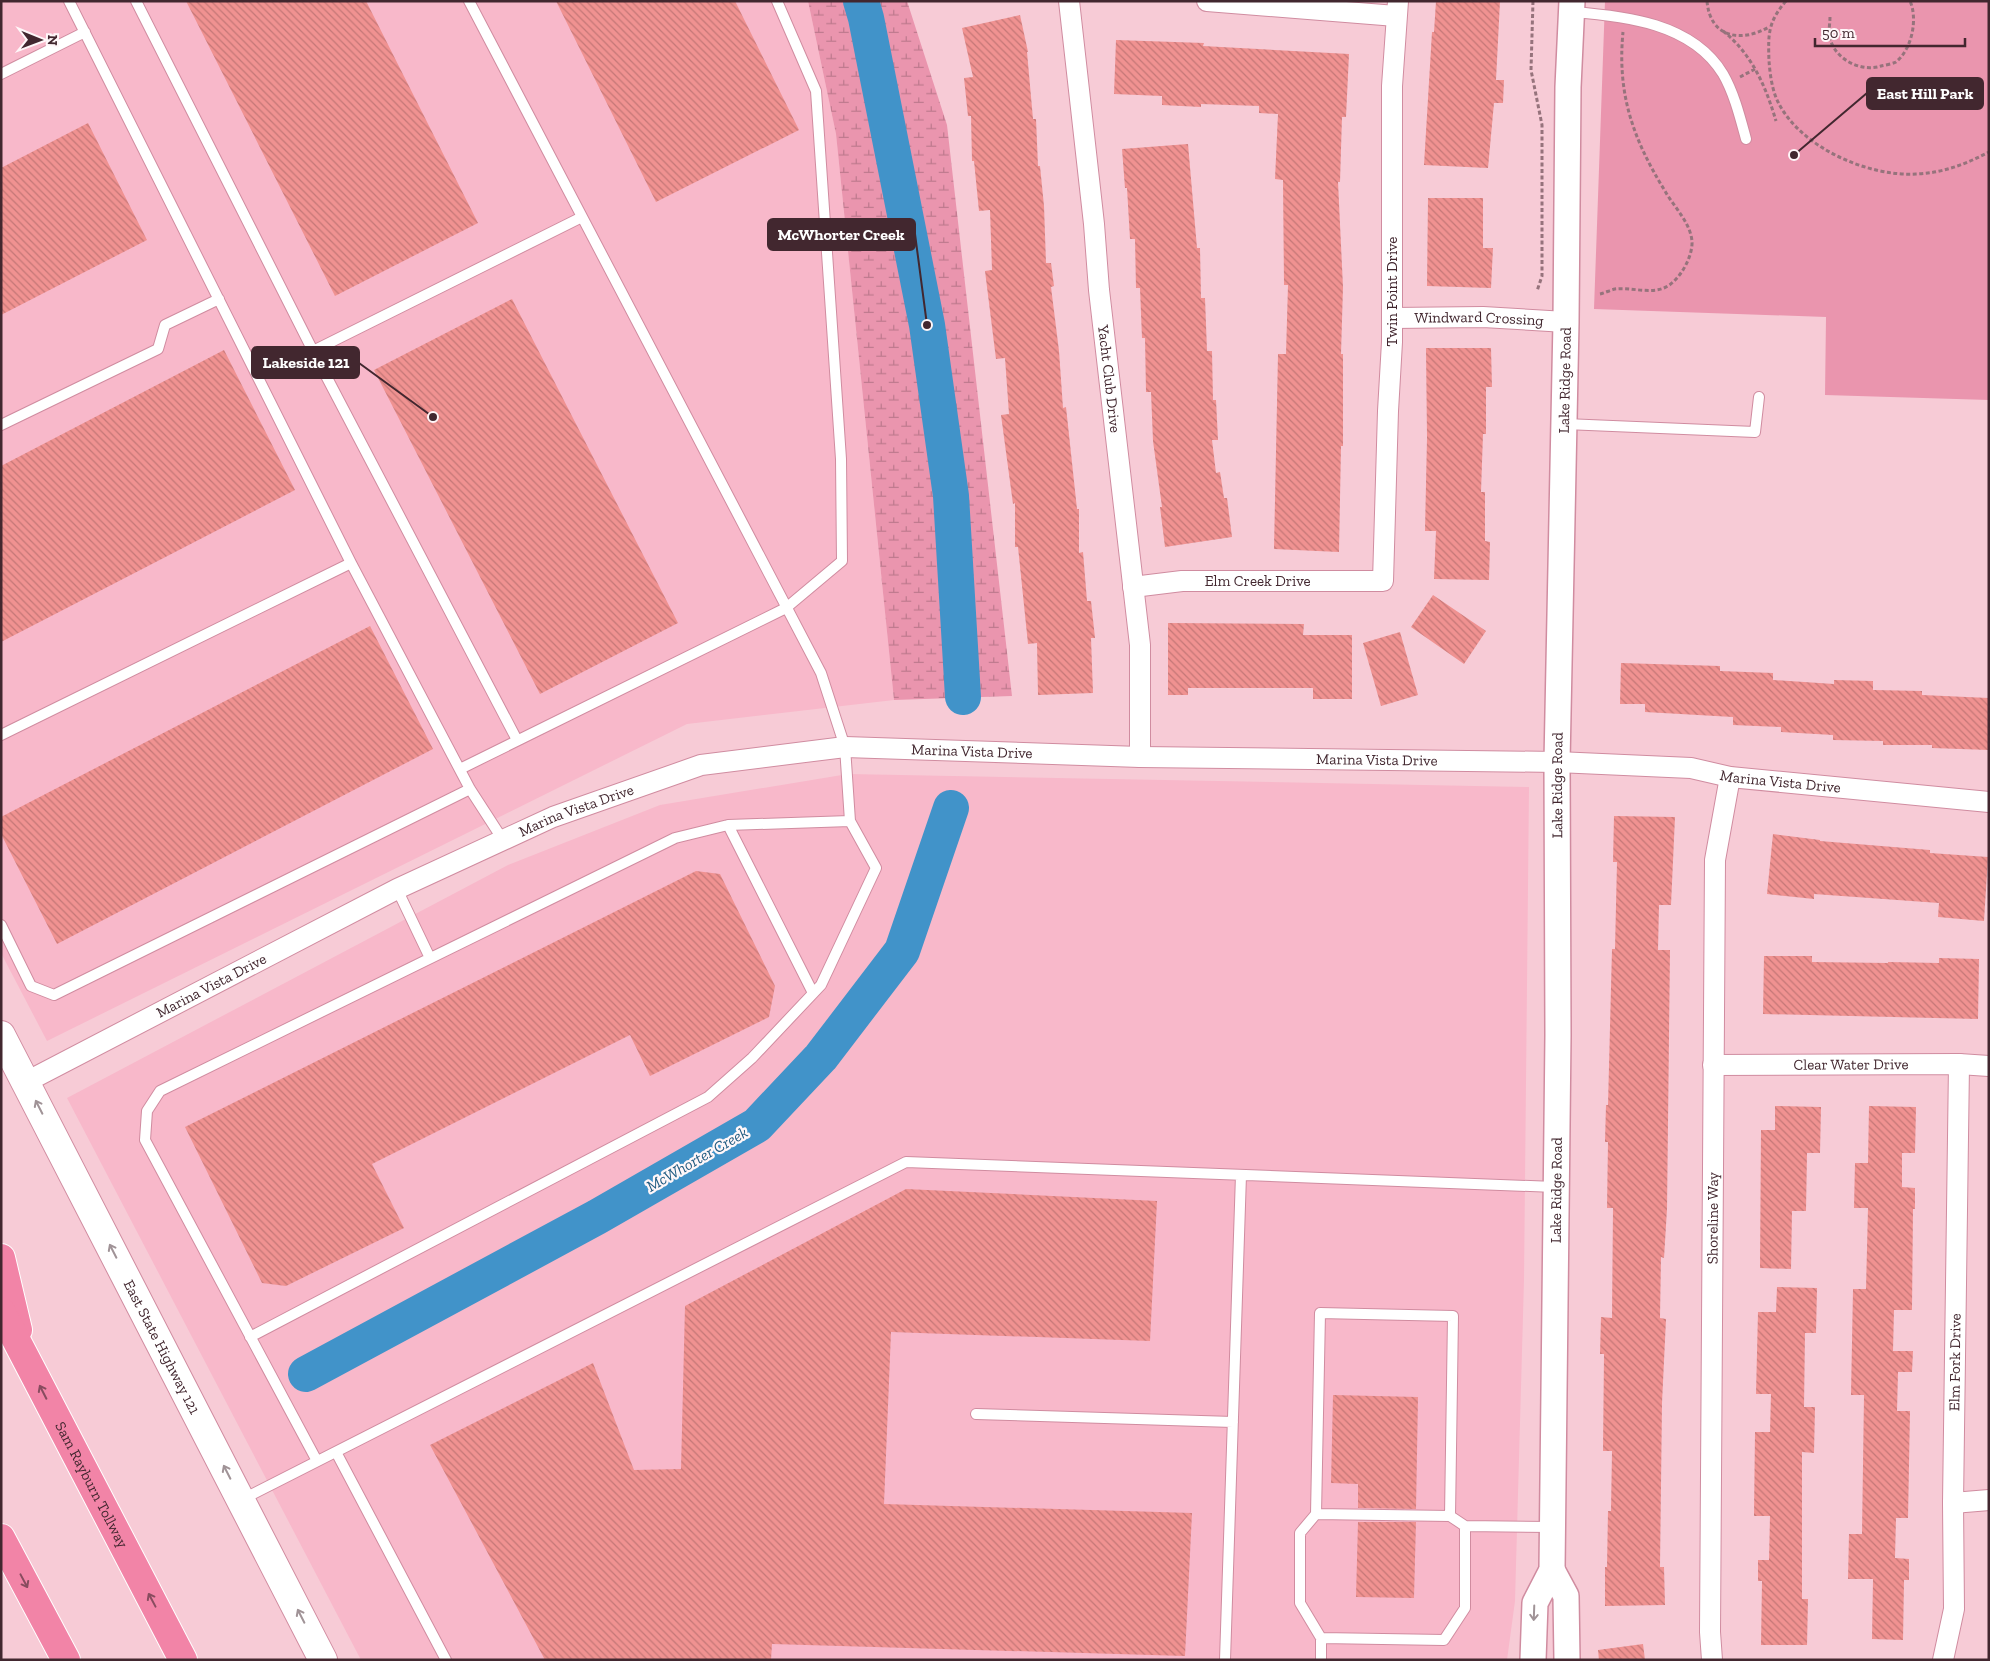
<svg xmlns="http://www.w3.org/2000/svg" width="1990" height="1661" font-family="'Zilla Slab',serif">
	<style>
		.built { fill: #f8b8ca }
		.wetland { fill: url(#wetland-marsh) }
		.green { fill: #ea95ae }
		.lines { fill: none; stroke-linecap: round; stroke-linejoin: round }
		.river { stroke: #4193c9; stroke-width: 36 }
		.building { fill: url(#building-back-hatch) }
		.service-casing { stroke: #d08ca0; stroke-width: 12 }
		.minor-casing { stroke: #d08ca0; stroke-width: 22 }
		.tertiary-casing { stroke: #d08ca0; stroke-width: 28 }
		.secondary-casing { stroke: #d08ca0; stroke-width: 30 }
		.motorway-casing { stroke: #fff; stroke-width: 30 }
		.path { stroke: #96737c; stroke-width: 3; stroke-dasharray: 4 2.5; stroke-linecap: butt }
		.service { stroke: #fff; stroke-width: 10 }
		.minor { stroke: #fff; stroke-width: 20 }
		.tertiary { stroke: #fff; stroke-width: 25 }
		.secondary { stroke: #fff; stroke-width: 28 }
		.motorway { stroke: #f284a7; stroke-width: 28 }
		.oneway { stroke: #a09397 }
		.oneway2 { stroke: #884c5f }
		.labels { text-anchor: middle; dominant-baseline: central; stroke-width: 4.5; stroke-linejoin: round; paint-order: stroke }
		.street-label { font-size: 15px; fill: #42272f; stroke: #fff7f9 }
		.water-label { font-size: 16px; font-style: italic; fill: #1f5a80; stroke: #fff7f9 }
		.leader { fill: none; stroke: #42272f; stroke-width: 2 }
		.callout-dot { fill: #42272f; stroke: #fff7f9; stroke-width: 2 }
		.callout { fill: #42272f; stroke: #42272f; stroke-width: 2 }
		.callout-label { font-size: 16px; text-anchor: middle; font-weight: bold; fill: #fff }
	</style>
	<defs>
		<pattern id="wetland-marsh" width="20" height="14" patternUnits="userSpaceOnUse" patternTransform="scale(1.25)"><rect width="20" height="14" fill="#ea95ae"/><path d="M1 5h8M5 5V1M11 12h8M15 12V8" fill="none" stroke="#bf7a8e"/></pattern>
		<pattern id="building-back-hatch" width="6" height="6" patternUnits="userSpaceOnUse" patternTransform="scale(1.25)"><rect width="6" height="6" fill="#f09291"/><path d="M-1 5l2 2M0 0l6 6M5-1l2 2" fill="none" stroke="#c47777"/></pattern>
	</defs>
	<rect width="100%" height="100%" fill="#f7cbd6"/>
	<path class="built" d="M1 1H808L836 134 894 700 687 724 47 1041 1 953Z
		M848 774 1529 787 1524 1280 1515 1601 1507 1660H361L67 1098 508 865 660 805Z"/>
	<path class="wetland" d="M808 1H907L947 125 1012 696 894 700 836 134Z"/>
	<path class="green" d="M1605 1H1989V400L1825 395 1826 317 1594 309Z"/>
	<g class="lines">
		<path class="river" d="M861 1 866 18 927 325 951 496 963 697
			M306 1374 597 1217 757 1125 821 1057 902 951 951 808"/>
	</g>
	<path class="building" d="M186 1H366L478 223 335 296Z
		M556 1H735L799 130 656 202Z
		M1436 1H1500L1496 80H1504L1503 103H1494L1488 168 1424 165 1432 32H1434Z
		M1020 15 1028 52H1027L1033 119H1036L1038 166H1040L1044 206 1046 263H1051L1054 286 1051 287 1059 351 1063 408 1066 407 1077 509H1079V553L1083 552 1087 601H1091L1095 638H1091L1093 693 1038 695 1037 643 1028 644 1018 547H1015V503L1013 504 1001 415 1009 414 1005 358 996 359 985 271 992 270 990 210 979 211 974 161H972L971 116H968L964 78 973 77 962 28Z
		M1116 40 1204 43 1203 46 1349 54 1346 117H1342L1340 182H1338L1343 287 1341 354H1343V446H1341L1339 552 1274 549 1278 354H1286L1288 285H1284L1283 180 1275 179 1278 114 1259 113V106L1201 104V107L1162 105V96L1114 94Z
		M88 123 147 240 1 315V168Z
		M1188 144 1197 248H1200L1201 298H1205L1207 351H1212L1213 400H1216L1218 440H1212L1216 473 1220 472 1224 498H1227L1232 537 1165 547 1160 507H1162L1153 441 1151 392H1146L1145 338H1142L1140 288H1136L1135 239H1130L1127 188H1125L1122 149Z
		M1428 198H1483V248H1493L1491 288 1427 286Z
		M512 299 678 623 540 694 374 370Z
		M1426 348H1491L1492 387H1486V434H1483L1481 492H1485V541L1490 542 1489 580 1434 579 1436 531H1425L1427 438Z
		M224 350 295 490 1 642V466Z
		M1433 595 1486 631 1464 664 1411 627Z
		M1168 623 1304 624 1303 635H1352V699H1313V688H1188V695H1168Z
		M370 626 433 749 57 944 1 834V817Z
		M1400 632 1418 695 1381 706 1363 643Z
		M1621 663 1720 666V671L1773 673V680L1834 684V680L1873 681V690L1922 691V695L1989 698V750L1932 748V745H1883V741L1833 740V735L1781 732V727L1733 725V717L1645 712V704H1620Z
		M1614 816 1675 817 1671 905H1659L1658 950H1670L1667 1209 1664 1258 1661 1257 1660 1318 1666 1319 1662 1403 1660 1567H1664L1665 1605 1605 1606V1567H1607L1608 1511H1611L1612 1451H1603L1604 1354H1600L1601 1317 1612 1318 1613 1208H1607L1608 1142H1605L1606 1105H1608L1612 949H1615L1617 862H1613Z
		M1773 834 1820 840V841L1930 850V853L1988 857 1984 921 1938 917 1939 903 1814 894V899L1767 894Z
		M696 871 720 874 775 986 769 1017 650 1076 630 1035 372 1164 404 1228 286 1286 262 1283 185 1127Z
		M1764 956H1812V962L1888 963V962L1939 963V958L1979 959 1978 1019 1763 1014Z
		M1775 1106 1821 1107 1820 1153H1807L1806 1211H1792L1791 1269 1760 1268 1761 1130H1775Z
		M1869 1106 1916 1107 1915 1153H1902V1187L1915 1188V1209H1913L1912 1310H1894L1893 1351H1913L1912 1372H1898L1897 1411H1910L1908 1518H1896L1895 1558 1909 1559V1580H1904L1903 1640 1872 1639 1873 1579H1848L1849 1534H1862L1864 1395H1851L1853 1289H1866L1868 1208H1854L1855 1163H1868Z
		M906 1189 1157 1201 1150 1341 891 1332 884 1504 1192 1513 1185 1656 772 1644 771 1660H545L430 1445 593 1363 634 1470 681 1469 685 1306Z
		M1777 1287 1817 1288 1816 1333H1805L1804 1407H1815L1814 1453 1802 1452V1599H1808L1807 1645H1761L1762 1581H1758V1560H1769L1770 1516H1754L1755 1432H1770L1771 1394H1756L1758 1312H1776Z
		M1333 1395 1418 1397 1416 1509 1358 1508V1484L1331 1483Z
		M1358 1522H1416L1414 1598 1356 1597Z
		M1643 1644 1645 1660H1599L1598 1650Z"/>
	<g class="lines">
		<defs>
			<path id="service" d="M69 1 351 563 470 789 503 840
				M136 1 313 351 517 740
				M1572 12C1625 16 1692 23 1723 74 1734 93 1740 117 1746 139
				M1 74 85 32
				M313 351 582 217
				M1565 424 1755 432 1759 397
				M1 425 158 349 165 325 219 299
				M1 735 351 563
				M460 769 786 608 842 561 841 459 816 91 777 1
				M728 825 813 993
				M397 889 430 958
				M1 925 31 986 54 995 470 789
				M250 1337 708 1097 752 1058 821 985 876 868 850 821
				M976 1414 1233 1422
				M336 1452 446 1660
				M317 1461 145 1140 147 1111 160 1091 675 838 728 825 850 821 845 747 821 673 469 1
				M241 1500 906 1162 1555 1187
				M1316 1514 1450 1516 1465 1526 1552 1527
				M1450 1516 1453 1316 1320 1313 1316 1514 1300 1533V1603L1321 1638 1444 1640 1465 1608V1526
				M1225 1660 1241 1175
				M1321 1660V1638"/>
			<g id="minor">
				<path id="s1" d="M1069 1 1094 224 1099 290 1140 645V757"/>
				<path d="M1207 1 1396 16"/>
				<path id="s2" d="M1393 318 1483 317 1566 322"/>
				<path id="s3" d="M1133 587 1182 581H1383L1388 411 1392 342V86L1398 1"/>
				<path id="s4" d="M1713 1065 1959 1064 1989 1066"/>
				<path id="s5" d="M26 1082 397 889 553 817 701 765 845 747 1140 757 1557 762 1691 768 1730 777 1989 802"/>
				<path d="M1953 1503 1989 1500"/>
				<path id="s6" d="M1712 1660 1710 1632 1715 860 1730 777"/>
				<path id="s7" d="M1943 1660 1954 1609 1953 1503 1959 1064"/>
			</g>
			<g id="tertiary">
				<path d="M1552 1570 1566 1596 1567 1660"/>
				<path id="s8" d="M1533 1660 1535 1603 1552 1570 1558 1035 1557 762 1566 322 1568 87 1572 1"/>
			</g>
			<g id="secondary">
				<path id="s9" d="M1 1035 323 1660"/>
			</g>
			<g id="motorway">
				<path d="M1 1258 18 1330"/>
				<path id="s10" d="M1 1311 183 1660"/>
				<path d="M1 1538 66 1660"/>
			</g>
		</defs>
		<use href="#service" class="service-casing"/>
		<use href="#minor" class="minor-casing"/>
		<use href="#tertiary" class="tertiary-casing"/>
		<use href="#secondary" class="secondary-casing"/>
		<use href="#motorway" class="motorway-casing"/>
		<path class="path" d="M1533 1 1531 70 1542 125V276L1537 291
			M1707 1C1710 38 1741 43 1769 27
			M1786 1C1768 22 1768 34 1769 61 1770 74 1772 90 1778 102 1800 147 1868 177 1916 174 1943 173 1966 164 1989 152
			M1830 17C1830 22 1829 28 1829 33 1831 57 1859 73 1881 66 1885 65 1892 64 1896 62 1912 49 1918 19 1910 1
			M1723 31C1752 54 1766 87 1776 121
			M1740 77 1755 69
			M1600 294C1605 293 1610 290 1615 289 1630 287 1649 294 1664 288 1679 282 1693 257 1692 241 1690 222 1674 207 1665 191 1633 139 1617 94 1623 32"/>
		<use href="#service" class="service"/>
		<use href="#minor" class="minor"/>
		<use href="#tertiary" class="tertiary"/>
		<use href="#secondary" class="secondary"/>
		<use href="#motorway" class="motorway"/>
	</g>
	<defs><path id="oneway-shaft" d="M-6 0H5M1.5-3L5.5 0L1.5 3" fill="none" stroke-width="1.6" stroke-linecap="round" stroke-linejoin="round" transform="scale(1.25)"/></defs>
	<g class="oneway">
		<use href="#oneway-shaft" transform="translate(39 1107) rotate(-117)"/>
		<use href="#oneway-shaft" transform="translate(113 1251) rotate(-117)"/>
		<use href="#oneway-shaft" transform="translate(227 1472) rotate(-117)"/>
		<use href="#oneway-shaft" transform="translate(1534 1613) rotate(92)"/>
		<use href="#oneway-shaft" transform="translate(301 1616) rotate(-117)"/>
	</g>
	<g class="oneway2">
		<use href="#oneway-shaft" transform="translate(43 1392) rotate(-117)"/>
		<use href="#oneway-shaft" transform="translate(24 1581) rotate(62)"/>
		<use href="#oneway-shaft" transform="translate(152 1600) rotate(-118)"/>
	</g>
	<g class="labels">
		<g class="street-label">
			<text stroke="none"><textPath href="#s3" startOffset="540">Twin Point Drive</textPath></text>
			<text stroke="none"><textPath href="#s2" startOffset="86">Windward Crossing</textPath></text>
			<text stroke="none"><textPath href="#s1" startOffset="380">Yacht Club Drive</textPath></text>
			<text stroke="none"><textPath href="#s8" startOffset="1284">Lake Ridge Road</textPath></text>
			<text stroke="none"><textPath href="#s3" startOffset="125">Elm Creek Drive</textPath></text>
			<text stroke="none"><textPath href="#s5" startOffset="1019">Marina Vista Drive</textPath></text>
			<text stroke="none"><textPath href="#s5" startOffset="1424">Marina Vista Drive</textPath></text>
			<text stroke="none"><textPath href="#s5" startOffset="1829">Marina Vista Drive</textPath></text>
			<text stroke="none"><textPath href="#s8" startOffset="879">Lake Ridge Road</textPath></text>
			<text stroke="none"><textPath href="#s5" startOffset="614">Marina Vista Drive</textPath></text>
			<text stroke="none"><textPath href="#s5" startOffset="209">Marina Vista Drive</textPath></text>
			<text stroke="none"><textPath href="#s4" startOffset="138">Clear Water Drive</textPath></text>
			<text stroke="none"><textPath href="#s8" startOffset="474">Lake Ridge Road</textPath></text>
			<text stroke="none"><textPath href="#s6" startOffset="442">Shoreline Way</textPath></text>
			<text stroke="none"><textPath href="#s9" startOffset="351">East State Highway 121</textPath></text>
			<text stroke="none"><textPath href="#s7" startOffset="299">Elm Fork Drive</textPath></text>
			<text stroke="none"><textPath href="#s10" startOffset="196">Sam Rayburn Tollway</textPath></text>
		</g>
		<g class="water-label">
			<text transform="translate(697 1159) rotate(-30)">McWhorter Creek</text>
		</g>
	</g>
	<path class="leader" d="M1794 155L1867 93M927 325L915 234M433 417L359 363"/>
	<g class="callout-dot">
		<circle cx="1794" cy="155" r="5"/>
		<circle cx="927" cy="325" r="5"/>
		<circle cx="433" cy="417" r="5"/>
	</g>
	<g class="callout">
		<rect x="1867" y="78" width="116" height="31" rx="5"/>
		<rect x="768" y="219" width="147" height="31" rx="5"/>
		<rect x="252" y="347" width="107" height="31" rx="5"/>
	</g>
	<g class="callout-label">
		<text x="1925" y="99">East Hill Park</text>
		<text x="841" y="240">McWhorter Creek</text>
		<text x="306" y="368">Lakeside 121</text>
	</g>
	<rect width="1990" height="1661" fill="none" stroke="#42272f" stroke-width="5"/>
	<g transform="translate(40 40) rotate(91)" stroke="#fff7f9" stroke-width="4" paint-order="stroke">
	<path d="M0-4L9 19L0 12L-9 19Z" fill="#42272f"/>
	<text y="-8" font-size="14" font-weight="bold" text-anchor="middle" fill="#42272f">N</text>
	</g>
	<path d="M1815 38v8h150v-8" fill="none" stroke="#42272f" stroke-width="2.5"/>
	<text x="1822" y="38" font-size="15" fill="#42272f" stroke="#fff7f9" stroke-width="4" paint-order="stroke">50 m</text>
</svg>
